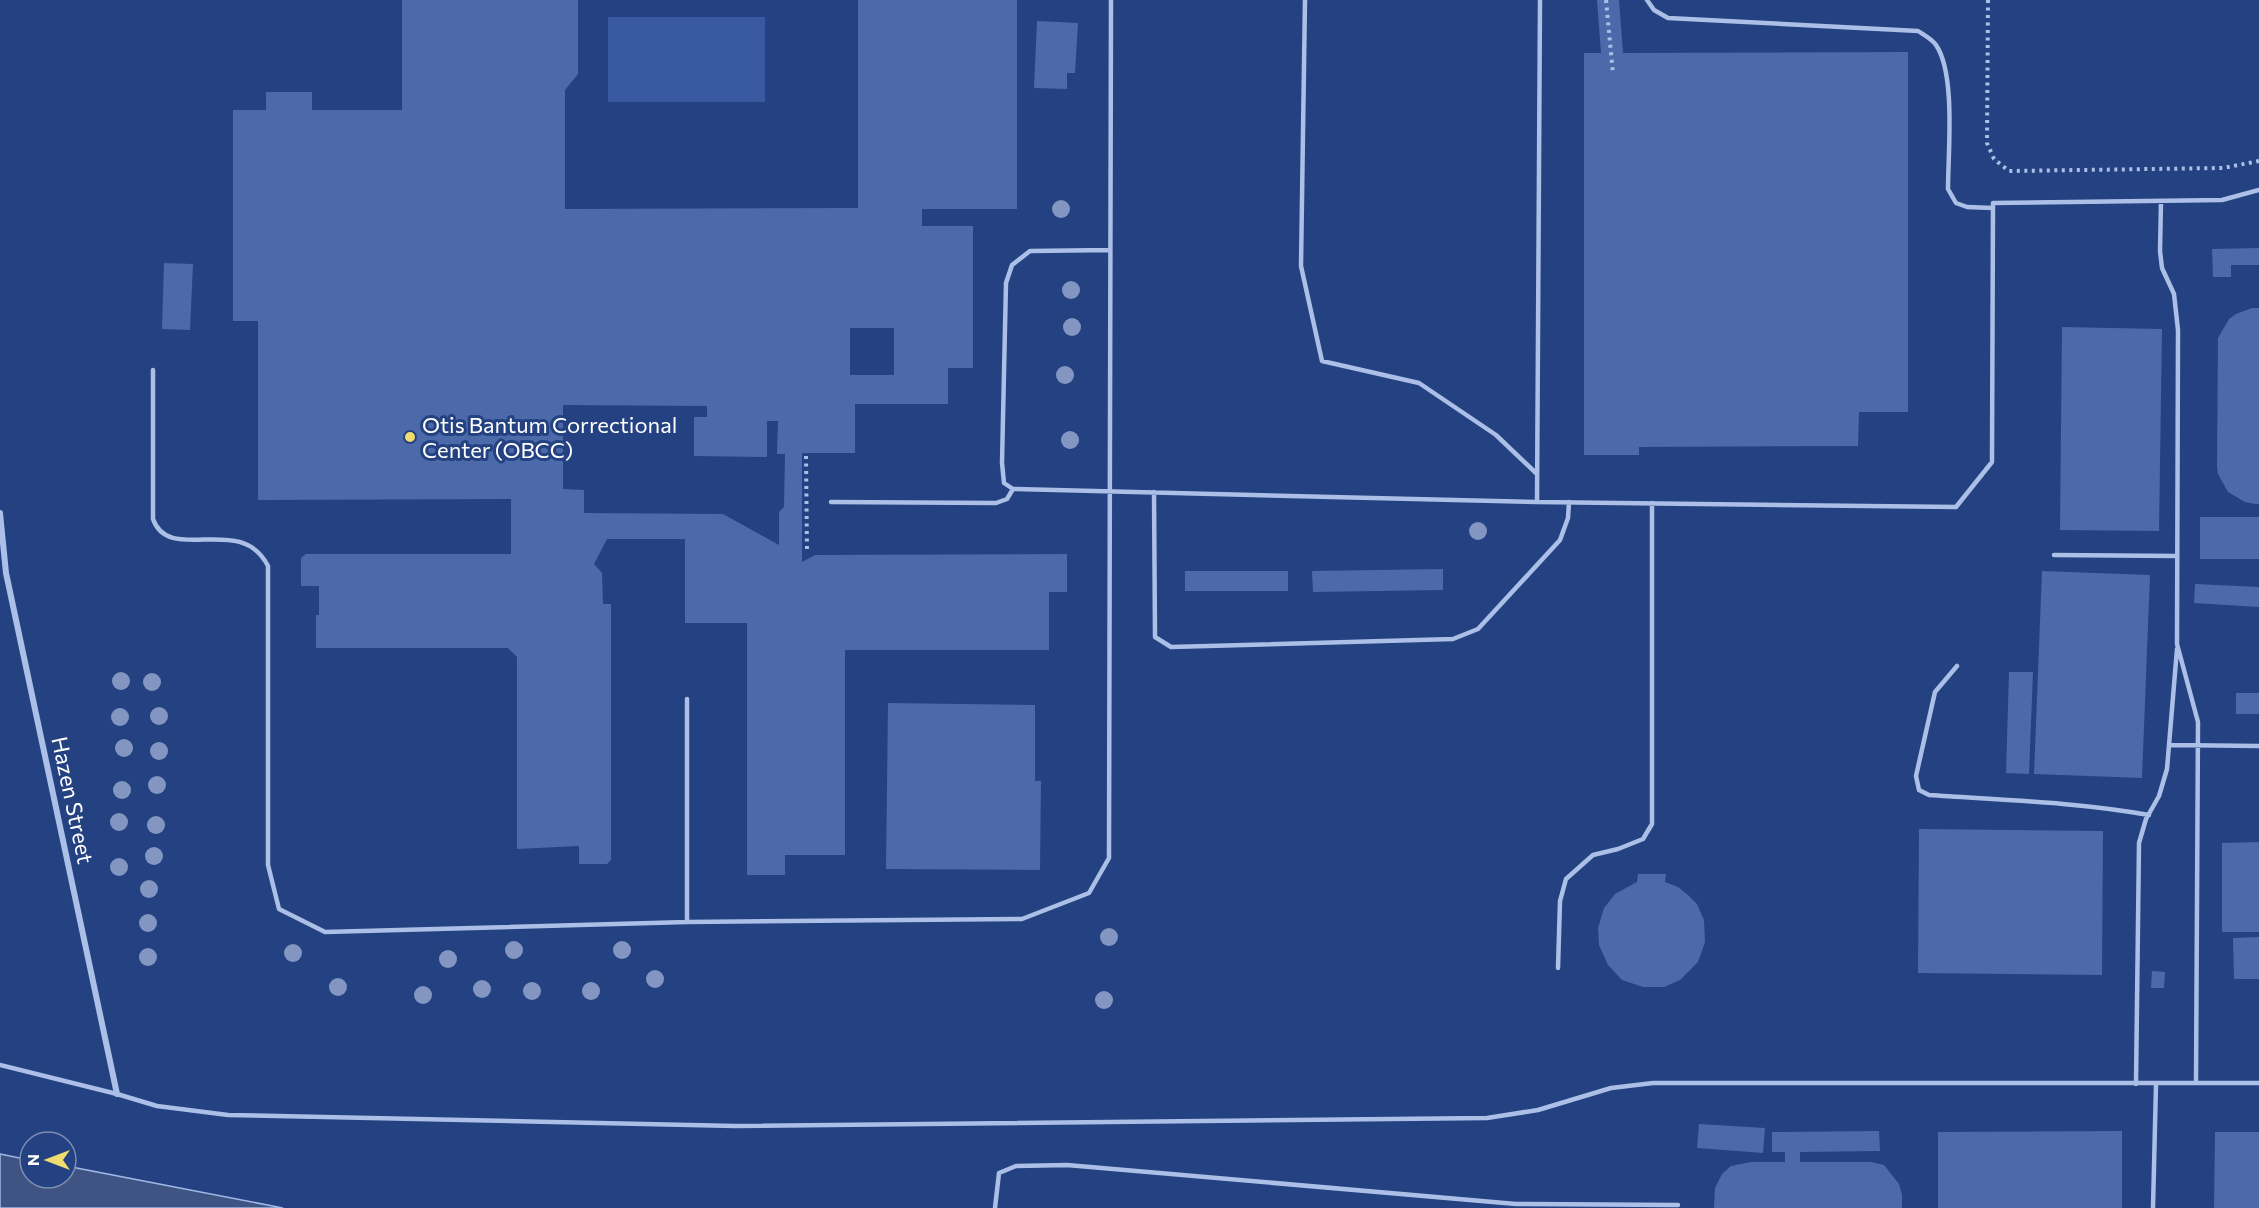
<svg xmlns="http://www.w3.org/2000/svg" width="2259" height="1208" font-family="Commissioner,sans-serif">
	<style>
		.green { fill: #38599f }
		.water { fill: #3f5483; stroke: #a0b8e8; stroke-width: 1.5 }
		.building { fill: #4c6aaa; fill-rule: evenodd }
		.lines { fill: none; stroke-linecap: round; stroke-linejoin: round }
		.path { stroke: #abbfe7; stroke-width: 4; stroke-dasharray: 3 4.5; stroke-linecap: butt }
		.service { stroke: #abbfe7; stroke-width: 4.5 }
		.minor { stroke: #abbfe7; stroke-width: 6 }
		.tree { fill: #8296c1 }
		.poi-dot { fill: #f1dc6f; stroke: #244181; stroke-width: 2 }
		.labels { text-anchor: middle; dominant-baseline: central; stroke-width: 6; stroke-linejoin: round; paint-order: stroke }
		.poi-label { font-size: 22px; fill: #fff; stroke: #244181; text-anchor: start }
		.street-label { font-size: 22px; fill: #fff; stroke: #244181 }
	</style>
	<rect width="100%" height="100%" fill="#244181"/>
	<path class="green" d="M608 17H765V102H608Z"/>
	<path class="water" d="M0 1154 30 1160V1178H66V1166L283 1208H0Z"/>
	<path class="building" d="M402 0H578V74L565 90V209L858 208V0H1017V209H922V226H973V368H948V404H855V453H802V562L815 555 1067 554V592H1049V650H845V855H785V875H747V623H685V539H607L594 564 602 573 603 604H611V860L607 864H579V846L517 849V657L508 648H316V615H319V586H301V558L306 554H511V499L258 500V321H233V110H266V92H312V110H402ZM850 328H894V375H850ZM563 405 707 406V417H694V456L767 457V421H778L777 454H785L784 507 779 512V545L723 514 584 513V490L563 489Z
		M1597 0H1619L1623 53 1908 52V412H1859L1858 446 1639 447V455H1584V53H1601Z
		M1037 21 1078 23 1075 73H1067V89L1034 88Z
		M2259 248V265H2231V277H2213L2212 249Z
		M164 263 193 264 190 330 162 329Z
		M2252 308H2259V504H2255L2245 502 2228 492 2218 474 2217 466 2218 338 2229 319 2236 314Z
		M2062 327 2162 329 2159 531 2060 530Z
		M2200 517H2259V559H2200Z
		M1443 569V590L1313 592 1312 571Z
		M1185 571H1288V591H1185Z
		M2042 571 2150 575 2142 778 2034 774Z
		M2195 584 2259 587V607L2194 603Z
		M2009 672H2033L2029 774 2006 773Z
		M2236 693H2259V714H2236Z
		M888 703 1035 705V781H1041L1040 870 886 869Z
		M1919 829 2103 831 2102 975 1918 973Z
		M2259 842V932H2222V843Z
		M1638 874H1666L1665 882 1678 887 1688 895 1697 904 1704 920 1705 942 1698 962 1680 980 1664 987H1643L1622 980 1608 965 1599 945 1598 928 1604 908 1615 894 1637 882Z
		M2259 937V979H2234L2233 938Z
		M2152 971 2165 972 2164 988H2151Z
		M1699 1124 1765 1128 1763 1153 1697 1148Z
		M1879 1131 1880 1151 1800 1152V1162H1871L1884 1165 1899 1184 1902 1195V1208H1714L1715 1188 1722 1174 1731 1166 1751 1162H1785V1152H1772V1132Z
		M2122 1131V1208H1938V1132Z
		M2215 1132H2259V1208H2214Z"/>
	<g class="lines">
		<path class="path" d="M1606 0 1613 74
			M1988 0 1987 143 1994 159 2009 171 2223 168 2259 161
			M806 456 807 552"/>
		<path class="service" d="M1305 0 1301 266 1322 361 1419 383 1496 435 1537 474
			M1647 0 1654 10 1668 18 1918 31C1924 35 1932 39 1936 45 1956 74 1948 153 1948 189L1956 203 1967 207 1993 208
			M2161 201 2160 251 2162 268 2174 294 2178 330 2177 644 2198 722 2196 1083
			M1110 250 1030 251 1012 265 1006 283 1002 463 1004 483 1013 489 1537 502 1540 0
			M153 370V519C169 565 241 512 268 566V865L279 909 325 932 687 922 1022 919 1089 893 1109 858 1111 0
			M1154 492 1155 637 1171 647 1453 639 1478 629 1560 540 1568 518 1569 502
			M831 502 996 503 1007 499 1013 489
			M1537 502 1956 507 1992 462 1993 203 2222 200 2259 190
			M2054 555 2177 556
			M1957 666 1935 692 1916 776 1919 790 1929 795C2002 800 2076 802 2149 815
			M687 699V922
			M2170 745 2259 746
			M1558 968 1560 901 1566 879 1593 855 1618 849 1643 839 1652 824V503
			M0 1065 117 1094 157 1106 228 1115 735 1126 1487 1118 1538 1110 1611 1088 1653 1083H2259
			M2136 1084 2139 843 2146 819 2159 796 2167 769 2177 649
			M995 1208 999 1173 1016 1166 1067 1165 1516 1204 1678 1205
			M2153 1208 2156 1084"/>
		<path class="minor" d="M0 513 6 573 117 1094"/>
	</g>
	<g class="tree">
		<circle cx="1061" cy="209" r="9"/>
		<circle cx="1071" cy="290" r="9"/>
		<circle cx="1072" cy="327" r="9"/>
		<circle cx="1065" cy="375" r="9"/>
		<circle cx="1070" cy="440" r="9"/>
		<circle cx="1478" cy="531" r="9"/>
		<circle cx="121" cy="681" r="9"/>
		<circle cx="152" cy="682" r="9"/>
		<circle cx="159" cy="716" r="9"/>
		<circle cx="120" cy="717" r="9"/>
		<circle cx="124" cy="748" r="9"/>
		<circle cx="159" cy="751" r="9"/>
		<circle cx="157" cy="785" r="9"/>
		<circle cx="122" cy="790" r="9"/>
		<circle cx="119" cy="822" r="9"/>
		<circle cx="156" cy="825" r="9"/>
		<circle cx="154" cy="856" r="9"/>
		<circle cx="119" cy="867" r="9"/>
		<circle cx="149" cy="889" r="9"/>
		<circle cx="148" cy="923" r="9"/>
		<circle cx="1109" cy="937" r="9"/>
		<circle cx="514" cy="950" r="9"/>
		<circle cx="622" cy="950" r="9"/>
		<circle cx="293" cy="953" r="9"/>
		<circle cx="148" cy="957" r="9"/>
		<circle cx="448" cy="959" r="9"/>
		<circle cx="655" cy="979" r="9"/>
		<circle cx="338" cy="987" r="9"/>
		<circle cx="482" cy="989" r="9"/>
		<circle cx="532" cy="991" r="9"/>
		<circle cx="591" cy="991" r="9"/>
		<circle cx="423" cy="995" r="9"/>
		<circle cx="1104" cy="1000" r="9"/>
	</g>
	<circle class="poi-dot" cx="410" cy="437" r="6"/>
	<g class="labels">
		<g class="poi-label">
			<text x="422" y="424">Otis Bantum Correctional<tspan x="422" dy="25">Center (OBCC)</tspan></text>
		</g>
		<g class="street-label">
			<text transform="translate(73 800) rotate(78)">Hazen Street</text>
		</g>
	</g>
	<g transform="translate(48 1160) rotate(270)"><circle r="28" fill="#244181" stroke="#7c8db3" stroke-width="1.5"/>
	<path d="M0-4.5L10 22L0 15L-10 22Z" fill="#f1dc6f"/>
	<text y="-9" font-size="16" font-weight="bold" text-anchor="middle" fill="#ffffff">N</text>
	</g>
</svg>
